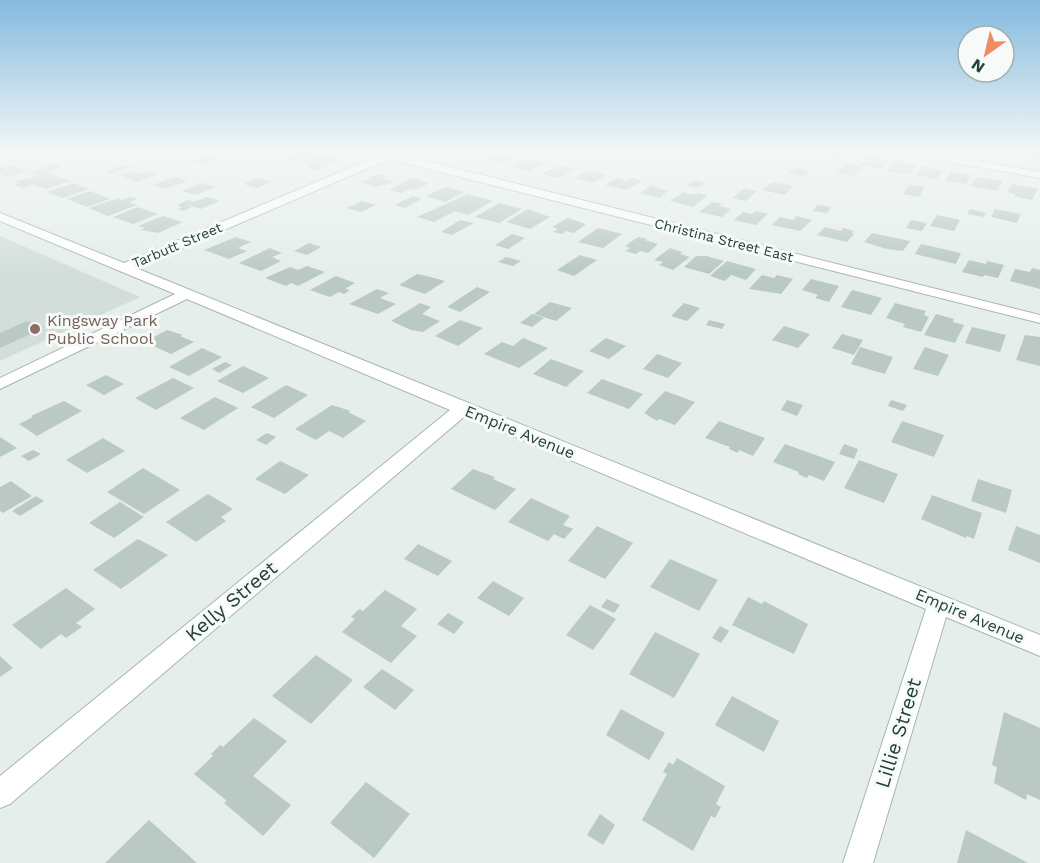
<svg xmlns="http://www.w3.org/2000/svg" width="1040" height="863" font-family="'Work Sans',sans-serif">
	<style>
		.built { fill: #d3deda }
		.building { fill: #bac9c4 }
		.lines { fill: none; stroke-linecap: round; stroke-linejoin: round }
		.minor-casing { stroke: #a7b6b2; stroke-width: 2 }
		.minor { fill: #fff; fill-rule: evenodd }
		.education-dot { fill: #8d6e63; stroke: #f6faf8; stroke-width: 2 }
		.labels { text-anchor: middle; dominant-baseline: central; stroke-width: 6; stroke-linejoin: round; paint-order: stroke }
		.far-street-label { font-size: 14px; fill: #24403a; stroke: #f6faf8 }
		.education-label { font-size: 16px; fill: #785e54; stroke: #f6faf8; text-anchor: start }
		.street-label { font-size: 16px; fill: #24403a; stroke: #f6faf8 }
		.near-street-label { font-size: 20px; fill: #24403a; stroke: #f6faf8 }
	</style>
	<rect width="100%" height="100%" fill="#e5eeea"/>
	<path class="built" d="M0 236 140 297 0 361Z"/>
	<path class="building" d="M178 152H197L181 158 170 155Z
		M292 152H311L315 153 292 162 284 159 289 157 282 155Z
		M810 152H842L848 153 837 160Z
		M1025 152H1040V159L1023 156Z
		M505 153 516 156 501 164 484 160 496 154Z
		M207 155 219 159 202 165 190 161Z
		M318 155H325L341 159 316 170 305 167 310 165 300 162Z
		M869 155 877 158 889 160 881 169 859 165Z
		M529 158 546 162 529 171 511 166Z
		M895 161 905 162 917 164 909 174 886 171Z
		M846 163 863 167 855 176 837 173Z
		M55 164 62 167 45 172 71 181 46 189 33 185 22 188 14 185 19 183 15 182 39 175 31 172Z
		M12 165 28 171 7 177 0 174V168Z
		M125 165 133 167 112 174 105 171Z
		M561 165 576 169 559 178 541 174Z
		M922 166 943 170 937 179 915 175Z
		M796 167 810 171 803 176 788 173Z
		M589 170 597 173 607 175 593 183 574 178Z
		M132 171 140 174 146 171 156 175 136 182 120 175Z
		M951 172 971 175 966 184 945 181Z
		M378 174 386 176 382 178 395 182 375 187 360 182Z
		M175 177 188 181 164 189 152 185Z
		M976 177 985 178 1003 181 997 191 970 186Z
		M258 178 272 182 257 188 243 184Z
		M412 178 430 183 415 190 410 189 402 193 389 190Z
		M617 178 627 181 632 178 643 181 625 190 605 185Z
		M695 180 705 183 698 188 687 186Z
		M772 182 794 186 784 195 762 190Z
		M73 183 89 189 63 198 47 192Z
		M202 183 215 187 196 195 182 191Z
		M1012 184 1038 189 1032 200 1014 196 1015 194 1007 192Z
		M652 185 659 187 657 188 668 191 659 198 640 193Z
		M909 185 925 187 919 197 903 194Z
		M445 187 465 192 445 202 426 196Z
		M744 188 757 191 746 201 733 198Z
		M90 191 110 199 87 207 67 199Z
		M683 192 694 195 697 193 708 195 693 207 670 201Z
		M468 194 493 201 468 215 455 211 434 222 417 217Z
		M413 196 422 199 405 208 395 205Z
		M130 197 138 199 130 202 137 205 108 216 89 208 118 198 122 200Z
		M207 197 220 201 201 209 187 204 192 207 183 211 177 209 182 207 177 205 188 200 193 202Z
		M362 201 376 205 361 212 347 208Z
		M712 202 722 204 719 206 731 209 722 217 699 212Z
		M499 203 522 209 499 223 475 217Z
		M817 205 831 207 827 213 813 211Z
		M138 207 158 214 133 224 113 217Z
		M528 209 550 217 530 229 506 222Z
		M970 209 986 213 983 217 967 214Z
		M995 209 1021 214 1017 223 991 217Z
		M755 211 768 214 756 225 734 220 743 212 752 214Z
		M937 215 960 220 954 231 930 226Z
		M163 216 183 222 158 233 141 230 145 228 138 226Z
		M797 216 812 220 800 231 772 225 780 217 793 220Z
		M568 218 586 224 574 233 566 231 562 234 553 232 558 229 552 227Z
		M460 220 474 223 452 235 441 232Z
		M911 220 927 223 922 231 906 228Z
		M825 227 841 231 843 228 854 231 852 233 854 234 847 242 817 235Z
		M598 228 622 234 603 248 578 242Z
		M872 233 910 241 903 251 887 249 864 242Z
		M512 234 525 238 508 249 495 245Z
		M236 237 251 242 238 248 247 251 229 259 204 250Z
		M638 237 647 239 645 240 658 244 648 253 640 251 636 254 625 251 630 248 625 246Z
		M309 243 321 247 307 255 294 251Z
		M921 244 961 253 956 264 943 261 915 254Z
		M270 248 282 253 272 257 281 261 261 271 239 263Z
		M670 248 682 252 680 254 690 257 673 270 659 265 663 262 654 260Z
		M580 255 597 260 574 276 557 270Z
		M696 256H707L724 261 709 274 684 267Z
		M506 257 521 261 513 266 498 262Z
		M969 260 986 264 987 261 1004 265 998 278 984 275 983 277 962 272Z
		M727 261 756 269 746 280 731 275 725 281 710 276Z
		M307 266 325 272 298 286 291 283 286 286 265 278 290 267 298 270Z
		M1032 268 1040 270V289L1010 281 1015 269 1030 272Z
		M417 274 427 276 445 281 425 294 399 285Z
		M762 275 774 278 777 275 793 279 781 294 749 289Z
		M336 276 355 283 345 289 350 290 344 294 339 292 330 297 310 290Z
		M811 279 839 286 829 302 815 298 818 295 802 290Z
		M477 287 490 292 460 312 447 307Z
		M377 289 389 293 380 298 396 304 378 314 349 304Z
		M852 290 882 298 871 315 841 307Z
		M550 302 572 308 556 321 534 314Z
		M420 303 431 307 422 314 440 321 423 332 411 330 391 321Z
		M684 303 700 308 687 321 671 316Z
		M895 303 926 311 924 315 929 317 921 332 903 327 905 324 886 318Z
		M532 314 544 318 532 327 520 323Z
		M936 314 954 319 953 322 964 325 955 343 924 335Z
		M460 320 483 328 458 346 435 336Z
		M709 320 725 324 722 329 706 325Z
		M27 321 42 329 0 348V333Z
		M784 326 810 334 798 348 772 340Z
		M972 327 1006 335 1000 352 965 343Z
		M167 330 183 335 180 336 194 342 171 354 144 342Z
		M842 334 863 340 854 355 832 348Z
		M1025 335 1040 337V366L1016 360Z
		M523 338 548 348 519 368 484 354 502 342 513 346Z
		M606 338 626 346 609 359 589 351Z
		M860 347 893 357 885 374 851 364Z
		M925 347 949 355 938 376 913 369Z
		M202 348 222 357 189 376 169 367Z
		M657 354 682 363 668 378 643 369Z
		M551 359 584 371 566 387 533 374Z
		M225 362 232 365 219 373 212 369Z
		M243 366 269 378 243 393 217 381Z
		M106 375 124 384 104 395 86 385Z
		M173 378 194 388 156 410 135 398Z
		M602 379 643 394 629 409 587 393Z
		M286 385 308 395 274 418 251 407Z
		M665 391 695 402 675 425 659 419 657 421 644 413Z
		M215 397 238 408 204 430 180 418Z
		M787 400 803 405 797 416 781 410Z
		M891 400 907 405 903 411 888 406Z
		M64 401 82 411 37 436 19 424 33 417 31 416Z
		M332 405 351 411 348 412 366 421 343 438 329 431 316 440 295 429Z
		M719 421 765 438 753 456 739 450 738 453 729 449 730 447 705 438Z
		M902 421 944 435 934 457 891 442Z
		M267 433 276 437 266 445 256 440Z
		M0 437 17 448 0 457Z
		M103 438 125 451 87 473 66 460Z
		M785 444 835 462 824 481 809 475 807 478 798 474 799 472 773 462Z
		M844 444 858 449 854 459 839 454Z
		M33 450 41 454 29 461 21 456Z
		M859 460 898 474 884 503 844 488Z
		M280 461 309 475 285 494 255 479Z
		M143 468 180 490 144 514 107 492Z
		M473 469 495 477 493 479 516 489 495 510 451 489Z
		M978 479 1012 490 1006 513 971 501Z
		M11 481 32 496 3 513 0 511V487Z
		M208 494 233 509 221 517 226 521 196 542 166 522Z
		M932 495 982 513 974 539 967 536 966 538 921 519Z
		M36 496 44 501 20 516 12 511Z
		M531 498 570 516 563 525 573 529 564 539 554 534 548 541 508 522Z
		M120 502 144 517 114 538 89 523Z
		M597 526 633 543 605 579 568 561Z
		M1016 526 1040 535V563L1008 550Z
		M138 539 168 555 121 589 93 570Z
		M418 544 452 561 438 576 404 559Z
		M670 559 718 580 699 611 650 587Z
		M493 581 524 598 509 616 477 598Z
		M66 588 95 609 76 623 82 627 66 638 61 634 41 649 12 625Z
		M385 590 417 609 401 626 417 636 391 663 342 632 355 619 351 617 359 609 363 611Z
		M748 597 762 604 764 601 808 624 794 654 732 625Z
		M607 599 620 605 614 613 601 607Z
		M590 605 616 619 593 650 566 635Z
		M448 613 464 622 454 634 437 624Z
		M720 626 729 631 721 643 712 638Z
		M655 632 700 654 674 698 629 674Z
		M316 655 353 680 311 724 272 696Z
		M0 656 13 668 0 677Z
		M382 669 414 690 395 710 363 687Z
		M732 696 779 721 764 752 715 725Z
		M621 709 665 733 649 760 606 735Z
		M1004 712 1040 728V800L1027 794 1026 800 994 783 997 767 992 765Z
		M254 718 287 741 253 776 291 805 263 836 224 803 227 801 194 774 213 756 211 754 220 745 223 747Z
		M677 758 725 786 716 804 721 807 715 818 711 816 693 851 642 820 667 774 663 772 669 762 673 765Z
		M366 782 410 814 374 858 330 823Z
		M600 814 615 825 603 845 587 835Z
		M149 820 197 863H105Z
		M966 830 1028 863H957Z"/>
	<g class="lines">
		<defs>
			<path id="minor" d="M367 152H390L1040 315V323L389 159 136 268 1040 635V656L946 617 873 863H843L926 609 465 416 10 804 0 808V776L450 410 187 299 0 389V378L175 294 0 221V213L124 263 378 156Z
				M906 152H927L1040 172V178L911 155Z"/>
		</defs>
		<use href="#minor" class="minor-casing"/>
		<use href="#minor" class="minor"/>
	</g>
	<linearGradient id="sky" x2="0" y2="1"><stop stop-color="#84badf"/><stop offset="0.56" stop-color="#f3f7f6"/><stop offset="1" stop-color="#f3f7f6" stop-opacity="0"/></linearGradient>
	<rect width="1040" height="273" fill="url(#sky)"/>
	<circle class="education-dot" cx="35" cy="329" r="6"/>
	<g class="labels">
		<g class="far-street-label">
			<text transform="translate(724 240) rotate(14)">Christina Street East</text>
			<text transform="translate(177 245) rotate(-23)">Tarbutt Street</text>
		</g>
		<g class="education-label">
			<text x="47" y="320">Kingsway Park<tspan x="47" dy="18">Public School</tspan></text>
		</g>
		<g class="street-label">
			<text transform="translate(520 432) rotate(22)">Empire Avenue</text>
			<text transform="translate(970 616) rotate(23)">Empire Avenue</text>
		</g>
		<g class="near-street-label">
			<text transform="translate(231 601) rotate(-40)">Kelly Street</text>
			<text transform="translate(898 733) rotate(-73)">Lillie Street</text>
		</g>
	</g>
	<g transform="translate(986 54) rotate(214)"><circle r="28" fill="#f6faf8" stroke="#a2b0ac" stroke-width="1.5"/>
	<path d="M0-4.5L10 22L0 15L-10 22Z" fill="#f08c61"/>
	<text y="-9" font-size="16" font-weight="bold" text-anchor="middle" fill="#24403a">N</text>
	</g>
</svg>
